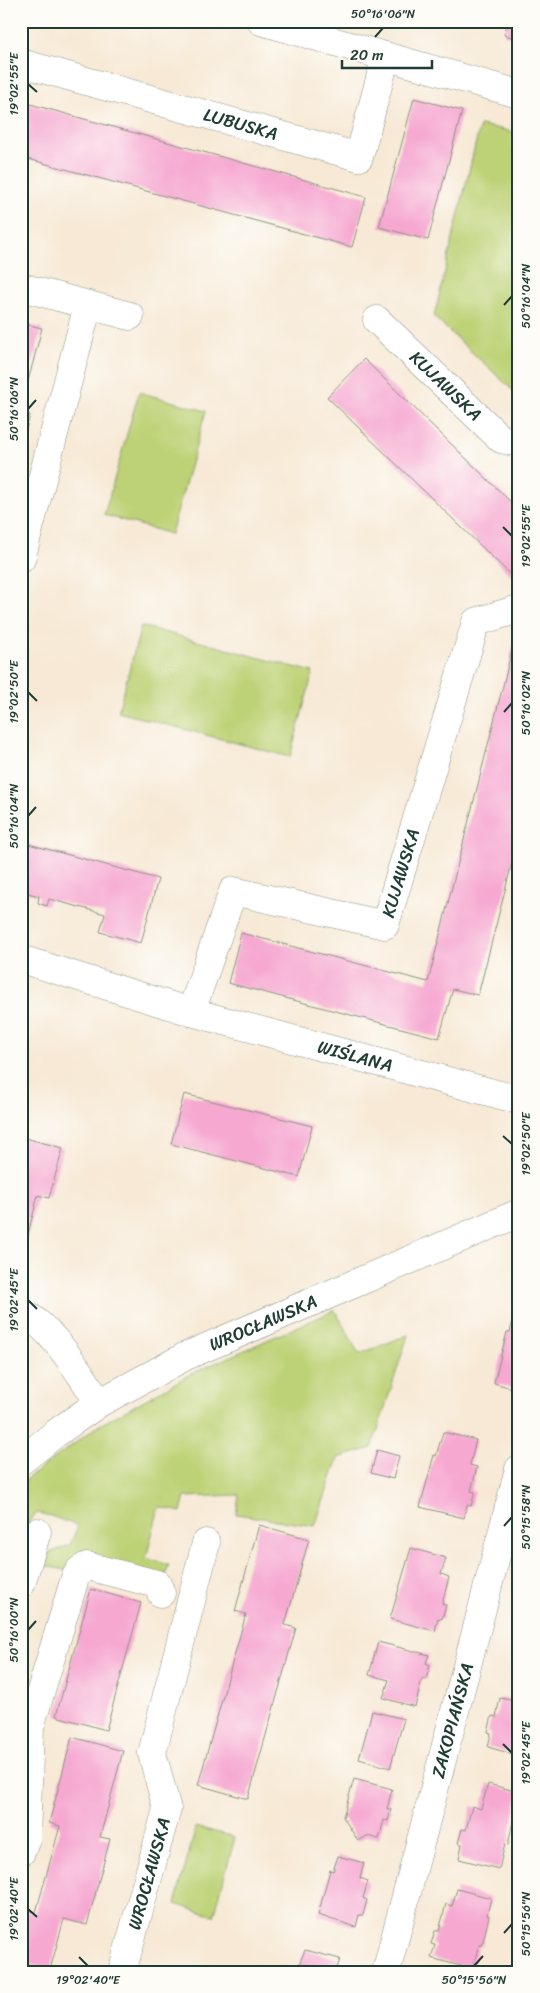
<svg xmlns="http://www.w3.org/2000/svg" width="540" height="1993" font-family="Sriracha,sans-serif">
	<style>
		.green { fill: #bdd276; stroke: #6e8855 }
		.building { fill: #f6a8d1 }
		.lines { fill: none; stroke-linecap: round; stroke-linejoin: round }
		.minor-casing { stroke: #8b9384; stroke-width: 29 }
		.minor { stroke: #fff; stroke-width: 28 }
		.ticks { fill: none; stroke: #1f3d34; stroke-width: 2 }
		.labels { text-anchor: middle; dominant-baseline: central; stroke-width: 4; stroke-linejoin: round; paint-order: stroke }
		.street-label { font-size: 18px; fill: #1f3d34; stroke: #fdfcf7 }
		.neatline { fill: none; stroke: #1f3d34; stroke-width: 2 }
		.ticks-label { font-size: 12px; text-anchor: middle; fill: #1f3d34 }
	</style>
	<rect width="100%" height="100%" fill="#fdfcf7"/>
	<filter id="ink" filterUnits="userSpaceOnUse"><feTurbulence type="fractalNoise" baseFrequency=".02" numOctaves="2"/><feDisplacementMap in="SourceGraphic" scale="10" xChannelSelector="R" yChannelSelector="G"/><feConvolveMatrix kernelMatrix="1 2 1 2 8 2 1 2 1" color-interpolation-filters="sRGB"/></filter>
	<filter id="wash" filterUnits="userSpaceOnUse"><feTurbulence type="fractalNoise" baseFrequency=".0096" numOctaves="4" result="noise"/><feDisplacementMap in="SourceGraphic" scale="20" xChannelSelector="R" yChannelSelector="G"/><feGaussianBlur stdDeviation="1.12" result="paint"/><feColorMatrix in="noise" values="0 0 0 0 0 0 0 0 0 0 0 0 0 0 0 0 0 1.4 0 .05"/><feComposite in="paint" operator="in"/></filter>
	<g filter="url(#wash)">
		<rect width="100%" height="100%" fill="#f7e9d5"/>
		<path class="green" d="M480 125 519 133V396L434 317Z
			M139 392 206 411 171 534 104 515Z
			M141 626 313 672 290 757 118 712Z
			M335 1310 359 1354 408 1335 372 1448 338 1458 315 1526 236 1514 239 1495 185 1497 181 1512 159 1507 146 1558 169 1565 165 1577 70 1571 46 1566 49 1553 70 1545 78 1526 51 1516 37 1513 21 1530V1486L28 1478 98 1426 193 1373Z
			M196 1827 235 1837 214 1916 175 1904Z"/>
		<g id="blocks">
			<path class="building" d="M497 21H519V39L504 35 507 25Z
				M21 83 27 85 23 102 366 197 352 247 21 157Z
				M414 98 462 111 428 240 379 227Z
				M21 323 42 328 22 404H21Z
				M364 359 519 510V583L327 397Z
				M21 412 30 415 22 445H21Z
				M516 634 519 635V836L478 995 453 989 439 1038 228 983 241 933 428 982Z
				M21 842 158 879 141 943 100 932 105 914 49 899 47 906 38 903 39 896 21 891Z
				M184 1094 312 1126 299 1177 171 1144Z
				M21 1137 63 1148 49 1198 38 1195 26 1242 21 1241Z
				M517 1306 519 1307V1390L494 1383 507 1332H510Z
				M443 1432 476 1440 470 1465 477 1467 471 1491 475 1492 471 1506 467 1505 464 1518 420 1507 434 1455 436 1456Z
				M377 1450 399 1456 393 1479 371 1473Z
				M259 1525 309 1539 285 1625 296 1628 248 1799 198 1785 246 1614 235 1611Z
				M411 1548 446 1558 441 1574 449 1577 442 1604 446 1605 442 1619 438 1618 435 1631 390 1619Z
				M91 1589 141 1603 106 1730 56 1716Z
				M378 1642 429 1655 426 1663 430 1665 426 1680 422 1679 415 1707 383 1698 389 1680 369 1675Z
				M517 1679H519V1756L488 1747 491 1733 488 1732 492 1716 496 1717 500 1698 511 1700Z
				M372 1711 404 1719 390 1768 359 1759Z
				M72 1737 123 1751 100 1837 110 1839 87 1925 64 1919 50 1970 21 1962V1908L36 1912 60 1826 49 1823Z
				M354 1779 392 1789 387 1809H391L388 1821 384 1820 379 1839 367 1836 358 1841 343 1817Z
				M488 1784 519 1792 508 1845 505 1844 499 1869 459 1859 462 1844 458 1843 462 1829 466 1830 472 1806 481 1809Z
				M338 1856 364 1863 360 1878 368 1881 363 1898 367 1900 363 1915H359L356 1927 318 1915 330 1870 333 1871Z
				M457 1889 491 1898 487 1915 489 1916 482 1946 479 1945 472 1969 431 1958 435 1945 431 1944 435 1931H439L446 1904 452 1906Z
				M305 1950 340 1959 336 1972H296Z"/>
		</g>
	</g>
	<g filter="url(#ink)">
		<use href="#blocks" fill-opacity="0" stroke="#8b9384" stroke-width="1"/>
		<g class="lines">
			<defs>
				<g id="minor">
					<path d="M261 21 519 94"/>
					<path id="s1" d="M21 63 359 157 386 56"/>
					<path d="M21 287 130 316"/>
					<path id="s2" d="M377 320 501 439 519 443"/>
					<path d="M21 559 88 305"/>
					<path id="s3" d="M21 959 191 1012 519 1100"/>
					<path id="s4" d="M191 1012 233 891 385 925 476 622 519 609"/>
					<path d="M21 1313C49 1322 84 1379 99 1403"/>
					<path id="s5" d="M21 1461 56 1433 99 1403 186 1356 519 1213"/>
					<path d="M21 1584 37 1532"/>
					<path d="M21 1852 26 1839 30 1727 75 1578 80 1570 87 1566 157 1584 161 1593"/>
					<path id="s6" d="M122 1972 167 1809 152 1753 206 1543"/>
					<path id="s7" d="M386 1972 519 1469"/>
				</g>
			</defs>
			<use href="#minor" class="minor-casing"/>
			<use href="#minor" class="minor"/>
		</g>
	</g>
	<path class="ticks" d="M375 37 383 28M28 84 37 92M504 305 512 296M28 409 36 400M503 527 512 536M28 692 37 701M504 712 512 703M28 816 36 807M503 1136 512 1144M28 1300 37 1309M504 1526 512 1517M28 1630 36 1621M503 1744 512 1753M28 1909 37 1917M504 1933 512 1924M79 1957 88 1966M474 1966 483 1956"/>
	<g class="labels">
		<g class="street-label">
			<text stroke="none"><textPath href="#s1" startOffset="228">LUBUSKA</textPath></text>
			<text stroke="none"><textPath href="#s2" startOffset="95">KUJAWSKA</textPath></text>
			<text stroke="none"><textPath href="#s4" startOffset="338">KUJAWSKA</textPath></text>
			<text stroke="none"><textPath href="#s3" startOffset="348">WIŚLANA</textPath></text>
			<text stroke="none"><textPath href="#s5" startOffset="280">WROCŁAWSKA</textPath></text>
			<text stroke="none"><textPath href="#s7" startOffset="260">ZAKOPIAŃSKA</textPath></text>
			<text stroke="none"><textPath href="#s6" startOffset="102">WROCŁAWSKA</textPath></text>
		</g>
	</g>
	<rect width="540" height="1993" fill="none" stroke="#fdfcf7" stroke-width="55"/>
	<path d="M342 60v8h90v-8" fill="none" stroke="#1f3d34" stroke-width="2.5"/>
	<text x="350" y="60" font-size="15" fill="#1f3d34" stroke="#fdfcf7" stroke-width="4" paint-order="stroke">20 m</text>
	<rect x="28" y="28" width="484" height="1938" class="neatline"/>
	<g class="ticks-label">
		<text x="383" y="18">50°16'06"N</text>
		<text transform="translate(14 84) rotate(-90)" y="4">19°02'55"E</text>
		<text transform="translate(526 296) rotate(-90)" y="4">50°16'04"N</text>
		<text transform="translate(14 409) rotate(-90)" y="4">50°16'06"N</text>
		<text transform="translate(526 536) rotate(-90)" y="4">19°02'55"E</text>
		<text transform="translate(14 692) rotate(-90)" y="4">19°02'50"E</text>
		<text transform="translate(526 703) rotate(-90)" y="4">50°16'02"N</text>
		<text transform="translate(14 816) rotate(-90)" y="4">50°16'04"N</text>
		<text transform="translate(526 1144) rotate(-90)" y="4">19°02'50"E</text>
		<text transform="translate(14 1300) rotate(-90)" y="4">19°02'45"E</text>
		<text transform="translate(526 1517) rotate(-90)" y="4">50°15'58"N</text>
		<text transform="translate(14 1630) rotate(-90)" y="4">50°16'00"N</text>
		<text transform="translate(526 1753) rotate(-90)" y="4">19°02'45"E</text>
		<text transform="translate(14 1909) rotate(-90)" y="4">19°02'40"E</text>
		<text transform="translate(526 1924) rotate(-90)" y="4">50°15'56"N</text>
		<text x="88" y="1984">19°02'40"E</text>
		<text x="474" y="1984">50°15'56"N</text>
	</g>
</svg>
